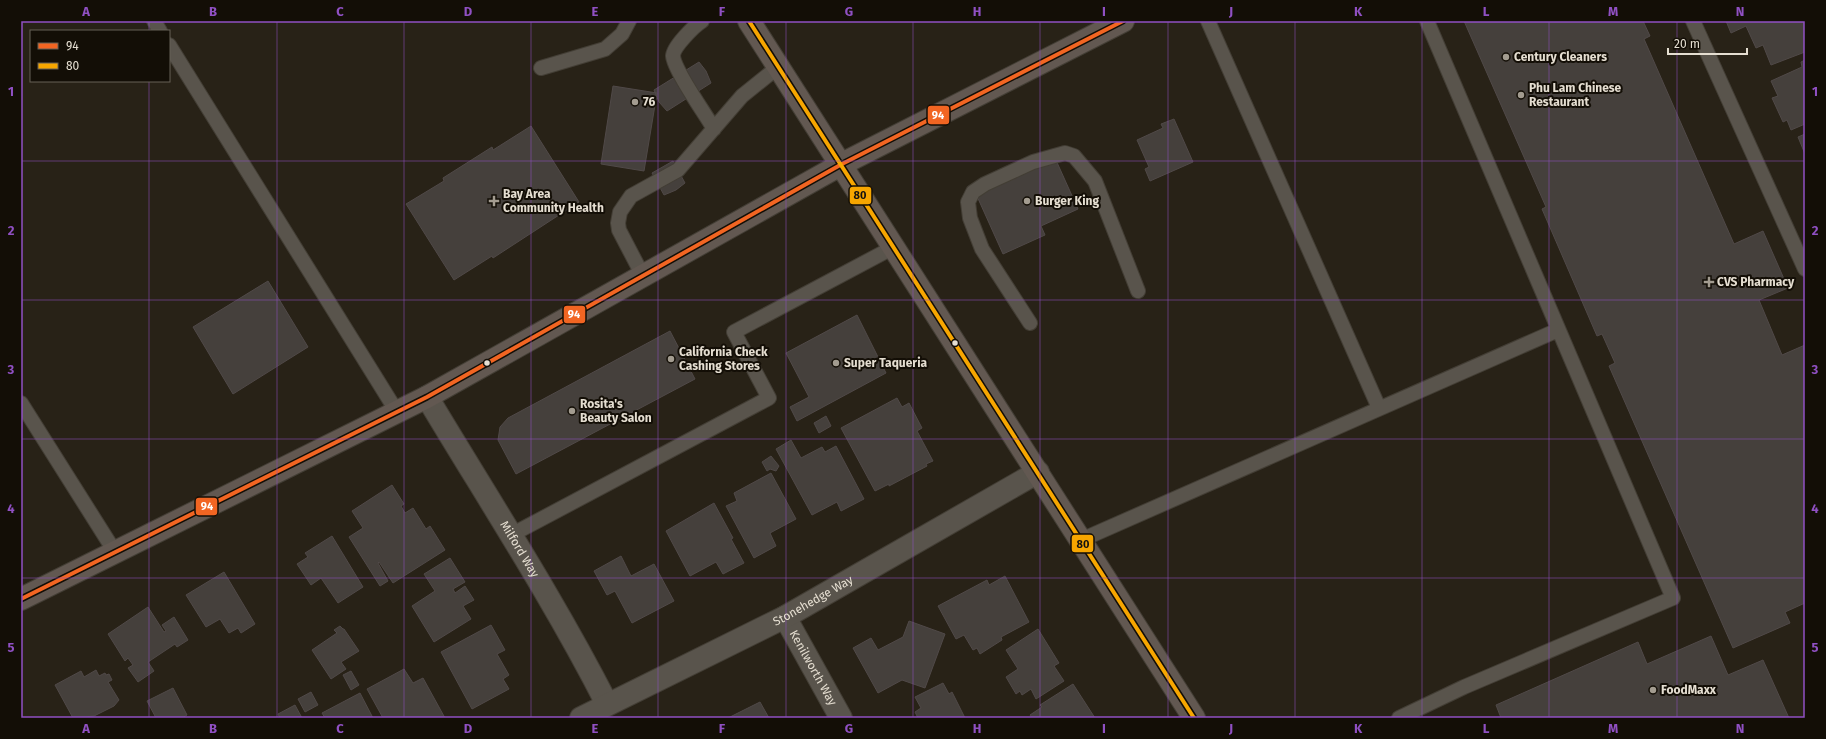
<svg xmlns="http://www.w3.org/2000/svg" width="1826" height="739" font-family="'Fira Sans',sans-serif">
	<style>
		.building { fill: #45403c; stroke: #504948 }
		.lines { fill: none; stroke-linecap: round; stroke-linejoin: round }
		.lane-casing { stroke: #433e35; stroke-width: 16 }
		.street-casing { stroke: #433e35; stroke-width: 24 }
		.secondary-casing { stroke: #433e35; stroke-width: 24 }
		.lane { stroke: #59544c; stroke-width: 14 }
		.street { stroke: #59544c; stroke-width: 22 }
		.secondary { stroke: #625851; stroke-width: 22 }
		.bus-1-casing { stroke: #130e06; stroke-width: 7 }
		.bus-2-casing { stroke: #130e06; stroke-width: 7 }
		.bus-1 { stroke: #f26522; stroke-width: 4 }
		.bus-2 { stroke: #f7a600; stroke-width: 4 }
		.grid { fill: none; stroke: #9050c3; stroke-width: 1; stroke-opacity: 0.55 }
		.poi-dot { fill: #a39c90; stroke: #130e06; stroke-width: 1.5 }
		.bus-dot { fill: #e5ded1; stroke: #130e06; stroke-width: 1.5 }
		.labels { text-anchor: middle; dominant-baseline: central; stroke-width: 4; stroke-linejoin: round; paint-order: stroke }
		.poi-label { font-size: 12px; font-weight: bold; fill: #e5ded1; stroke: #130e06; text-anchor: start }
		.street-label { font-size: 12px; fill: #e5ded1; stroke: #130e06 }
		.line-badge { stroke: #130e06; stroke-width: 1.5 }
		.badge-label { font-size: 11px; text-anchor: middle; font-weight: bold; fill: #fff }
		.pale-badge-label { font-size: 11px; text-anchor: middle; font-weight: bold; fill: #111 }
		.neatline { fill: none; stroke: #9050c3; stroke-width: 1.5 }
		.grid-label { font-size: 13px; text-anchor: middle; font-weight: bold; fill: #9050c3 }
	</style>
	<rect width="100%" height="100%" fill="#282217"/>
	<path class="building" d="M1464 21H1643L1650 36 1644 39 1734 244 1763 231 1788 288 1759 300 1782 355 1805 345V603L1785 612 1790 623 1733 648 1609 366 1615 363 1602 334 1597 336 1542 209 1546 207Z
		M1726 21H1805V52L1771 65 1763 45 1756 48 1746 26 1731 33Z
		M1805 60V124L1791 130 1787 120 1783 122 1772 98 1778 96 1771 81 1802 67 1801 62Z
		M699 62 706 71 711 83 667 111 659 102 654 90Z
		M613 86 657 93 644 171 601 164Z
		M1174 119 1193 162 1150 181 1145 169 1149 167 1137 140 1163 128 1161 124Z
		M531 126 579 202 493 258 492 256 454 280 406 204 444 181 443 178 492 147 493 150Z
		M1805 134V154L1798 137Z
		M1055 158 1078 209 1041 226 1045 235 1003 254 976 194Z
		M673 161 685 183 676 190 664 195 652 173Z
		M268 281 308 347 233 394 193 327Z
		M857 315 886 373 797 421 790 407 809 397 786 353Z
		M670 331 695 379 516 474 498 440 500 427 508 418Z
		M897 398 902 407 909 403 922 428 917 431 933 461 926 464 927 466 889 486V484L875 491 841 428Z
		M826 416 831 426 819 433 814 423Z
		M791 440 801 458 822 447 825 452 836 446 864 499 841 511 837 502 812 515 776 449Z
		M771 456 779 466 776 471 770 469 767 471 762 462Z
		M771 473 796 519 770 533 776 546 754 558 726 506 737 501 734 493Z
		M392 485 404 504 401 506 405 513 413 508 426 529 430 526 445 550 393 583 379 562 378 563 388 581 380 586 349 537 363 528 352 511Z
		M714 503 733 538 731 539 744 563 723 574 716 562 690 576 666 531Z
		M332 536 363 587 338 603 321 578 311 585 297 564 308 557 305 553Z
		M621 556 631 576 654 564 674 601 632 623 615 591 607 595 594 571Z
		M450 558 465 582 453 589 455 593 465 586 474 600 463 606 471 619 434 642 412 606 435 591 424 574Z
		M224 572 255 624 241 633 238 628 229 633 220 619 206 627 186 595Z
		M1005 576 1029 622 1001 637 1002 640 980 654 977 648 973 650 964 635 956 639 938 606 987 580 989 585Z
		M148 607 164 632 166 631 162 625 174 617 188 640 177 647 175 644 148 662 154 671 138 682 128 668 133 665 128 658 125 661 108 634Z
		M909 621 945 634 925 688 902 680 878 693 853 648 871 638 878 650 903 637Z
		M491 625 505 650 497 654 509 675 503 679 509 689 472 709 441 652Z
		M340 626 343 629H344L359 651 341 662 346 669 331 679 312 650 337 633 334 630Z
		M1038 629 1059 663 1054 666 1064 681 1036 699 1031 689 1022 695 1020 691 1016 694 1006 677 1018 669 1006 650Z
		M1711 636 1728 675 1763 660 1789 718H1501L1496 705 1638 642 1647 664Z
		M404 669 413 683 423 678 445 718H383L367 689Z
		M96 670 99 676 105 673 106 675 109 674 112 680 108 682 119 700 114 706 94 716 73 718 55 685 81 671 84 677Z
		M351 671 359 685 351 690 343 675Z
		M943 683 949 694 952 692 965 718H918L915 712 921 708 915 697Z
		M1073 684 1095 718H1032L1030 715 1042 707 1040 705Z
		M173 688 187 715 182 718H156L147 701Z
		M311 692 318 705 305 712 298 699Z
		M360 693 373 718H325L322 713Z
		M760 702 769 718H728Z
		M295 705 302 718H280L278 714Z"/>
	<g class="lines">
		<defs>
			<path id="lane" d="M154 21 160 31
				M702 21C694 26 673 47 673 56 674 70 706 115 714 129
				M1208 21 1379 408
				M1693 21 1805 269
				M169 45 397 412
				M541 68 605 49 622 34 629 21
				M643 276 619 230 618 223 620 212 631 196 678 170 742 96 778 67
				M1030 323 982 249 970 218 968 202 973 192 985 184 1033 162 1065 153 1074 156 1095 181 1138 291
				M21 403 115 552
				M511 535 769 398 734 332 894 247
				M1081 540 1558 330
				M1399 718 1464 687 1673 598 1427 21"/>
			<g id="street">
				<path id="s1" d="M427 397C488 499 553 598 607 704"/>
				<path id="s2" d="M785 617 841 718"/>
				<path id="s3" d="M581 718 785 617 1038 472"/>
			</g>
			<path id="secondary" d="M749 21 1194 718
				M21 599 427 397 842 164 1123 21"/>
		</defs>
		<use href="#lane" class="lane-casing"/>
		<use href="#street" class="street-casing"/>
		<use href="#secondary" class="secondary-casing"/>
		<use href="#lane" class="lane"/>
		<use href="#street" class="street"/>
		<use href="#secondary" class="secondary"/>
		<defs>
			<path id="bus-1" d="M21 599 427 397 842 164 1123 21"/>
			<path id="bus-2" d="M749 21 1194 718"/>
		</defs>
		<use href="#bus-1" class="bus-1-casing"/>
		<use href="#bus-2" class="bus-2-casing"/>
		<use href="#bus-1" class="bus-1"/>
		<use href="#bus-2" class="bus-2"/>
	</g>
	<path class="grid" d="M149 21V31M277 21V718M404 21V718M531 21V718M658 21V718M786 21V718M913 21V718M1040 21V718M1168 21V718M1295 21V718M1422 21V718M1549 21V718M1677 21V718M149 81V718M21 161H1805M21 300H1805M21 439H1805M21 578H1805"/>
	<g class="poi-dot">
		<circle cx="1506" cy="57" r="4"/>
		<circle cx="1521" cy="95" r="4"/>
		<circle cx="635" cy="102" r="4"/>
		<path d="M492 195h4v4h4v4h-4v4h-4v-4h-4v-4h4z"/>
		<circle cx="1027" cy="201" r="4"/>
		<path d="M1707 276h4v4h4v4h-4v4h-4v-4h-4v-4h4z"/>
		<circle cx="671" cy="359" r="4"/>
		<circle cx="836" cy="363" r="4"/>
		<circle cx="572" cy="411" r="4"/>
		<circle cx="1653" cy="690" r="4"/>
	</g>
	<g class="bus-dot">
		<circle cx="955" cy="343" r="3.5"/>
		<circle cx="487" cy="363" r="3.5"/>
	</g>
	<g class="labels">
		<g class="poi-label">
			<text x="1514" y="57">Century Cleaners</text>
			<text x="1529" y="88">Phu Lam Chinese<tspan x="1529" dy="14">Restaurant</tspan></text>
			<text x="643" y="102">76</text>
			<text x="503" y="194">Bay Area<tspan x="503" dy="14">Community Health</tspan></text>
			<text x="1035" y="201">Burger King</text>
			<text x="1717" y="282">CVS Pharmacy</text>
			<text x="679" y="352">California Check<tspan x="679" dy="14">Cashing Stores</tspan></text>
			<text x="844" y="363">Super Taqueria</text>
			<text x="580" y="404">Rosita's<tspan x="580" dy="14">Beauty Salon</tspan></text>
			<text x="1661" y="690">FoodMaxx</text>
		</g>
		<g class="street-label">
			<text stroke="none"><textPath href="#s1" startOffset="178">Milford Way</textPath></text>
			<text stroke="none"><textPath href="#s3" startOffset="260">Stonehedge Way</textPath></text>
			<text stroke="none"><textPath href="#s2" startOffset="58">Kenilworth Way</textPath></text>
		</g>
	</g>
	<g class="line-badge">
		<rect x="927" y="105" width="23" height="20" rx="4" fill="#f26522"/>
		<rect x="849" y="186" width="23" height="19" rx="4" fill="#f7a600"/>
		<rect x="563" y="305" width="23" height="19" rx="4" fill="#f26522"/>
		<rect x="195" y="497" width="23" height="19" rx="4" fill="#f26522"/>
		<rect x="1071" y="534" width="23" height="19" rx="4" fill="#f7a600"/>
	</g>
	<g class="badge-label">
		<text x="938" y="119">94</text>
		<text x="574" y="318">94</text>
		<text x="207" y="510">94</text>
	</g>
	<g class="pale-badge-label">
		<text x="860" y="199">80</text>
		<text x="1083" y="548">80</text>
	</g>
	<rect width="1826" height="739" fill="none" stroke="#130e06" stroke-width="44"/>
	<rect x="30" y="30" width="140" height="52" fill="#130e06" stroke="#676157"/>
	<rect x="38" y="43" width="20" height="6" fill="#f26522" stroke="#676157"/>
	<text x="66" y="50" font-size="12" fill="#e5ded1">94</text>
	<rect x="38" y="63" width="20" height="6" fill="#f7a600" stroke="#676157"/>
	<text x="66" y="70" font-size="12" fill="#e5ded1">80</text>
	<path d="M1668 48v6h79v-6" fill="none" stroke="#e5ded1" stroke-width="2"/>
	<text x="1674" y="48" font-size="12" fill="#e5ded1" stroke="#130e06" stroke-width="3" paint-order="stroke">20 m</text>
	<rect x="22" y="22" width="1782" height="695" class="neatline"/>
	<g class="grid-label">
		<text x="86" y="16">A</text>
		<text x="213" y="16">B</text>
		<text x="340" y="16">C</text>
		<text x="468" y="16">D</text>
		<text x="595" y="16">E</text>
		<text x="722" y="16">F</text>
		<text x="849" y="16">G</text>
		<text x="977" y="16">H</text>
		<text x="1104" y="16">I</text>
		<text x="1231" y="16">J</text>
		<text x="1358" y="16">K</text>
		<text x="1486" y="16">L</text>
		<text x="1613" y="16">M</text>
		<text x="1740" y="16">N</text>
		<text x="11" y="96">1</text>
		<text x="1815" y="96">1</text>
		<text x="11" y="235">2</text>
		<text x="1815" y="235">2</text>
		<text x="11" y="374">3</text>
		<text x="1815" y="374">3</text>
		<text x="11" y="513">4</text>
		<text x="1815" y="513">4</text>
		<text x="11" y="652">5</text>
		<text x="1815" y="652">5</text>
		<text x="86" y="733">A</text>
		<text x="213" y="733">B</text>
		<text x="340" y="733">C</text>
		<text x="468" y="733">D</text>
		<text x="595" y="733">E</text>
		<text x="722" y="733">F</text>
		<text x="849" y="733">G</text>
		<text x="977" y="733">H</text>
		<text x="1104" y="733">I</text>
		<text x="1231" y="733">J</text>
		<text x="1358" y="733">K</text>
		<text x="1486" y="733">L</text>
		<text x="1613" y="733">M</text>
		<text x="1740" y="733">N</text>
	</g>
</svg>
